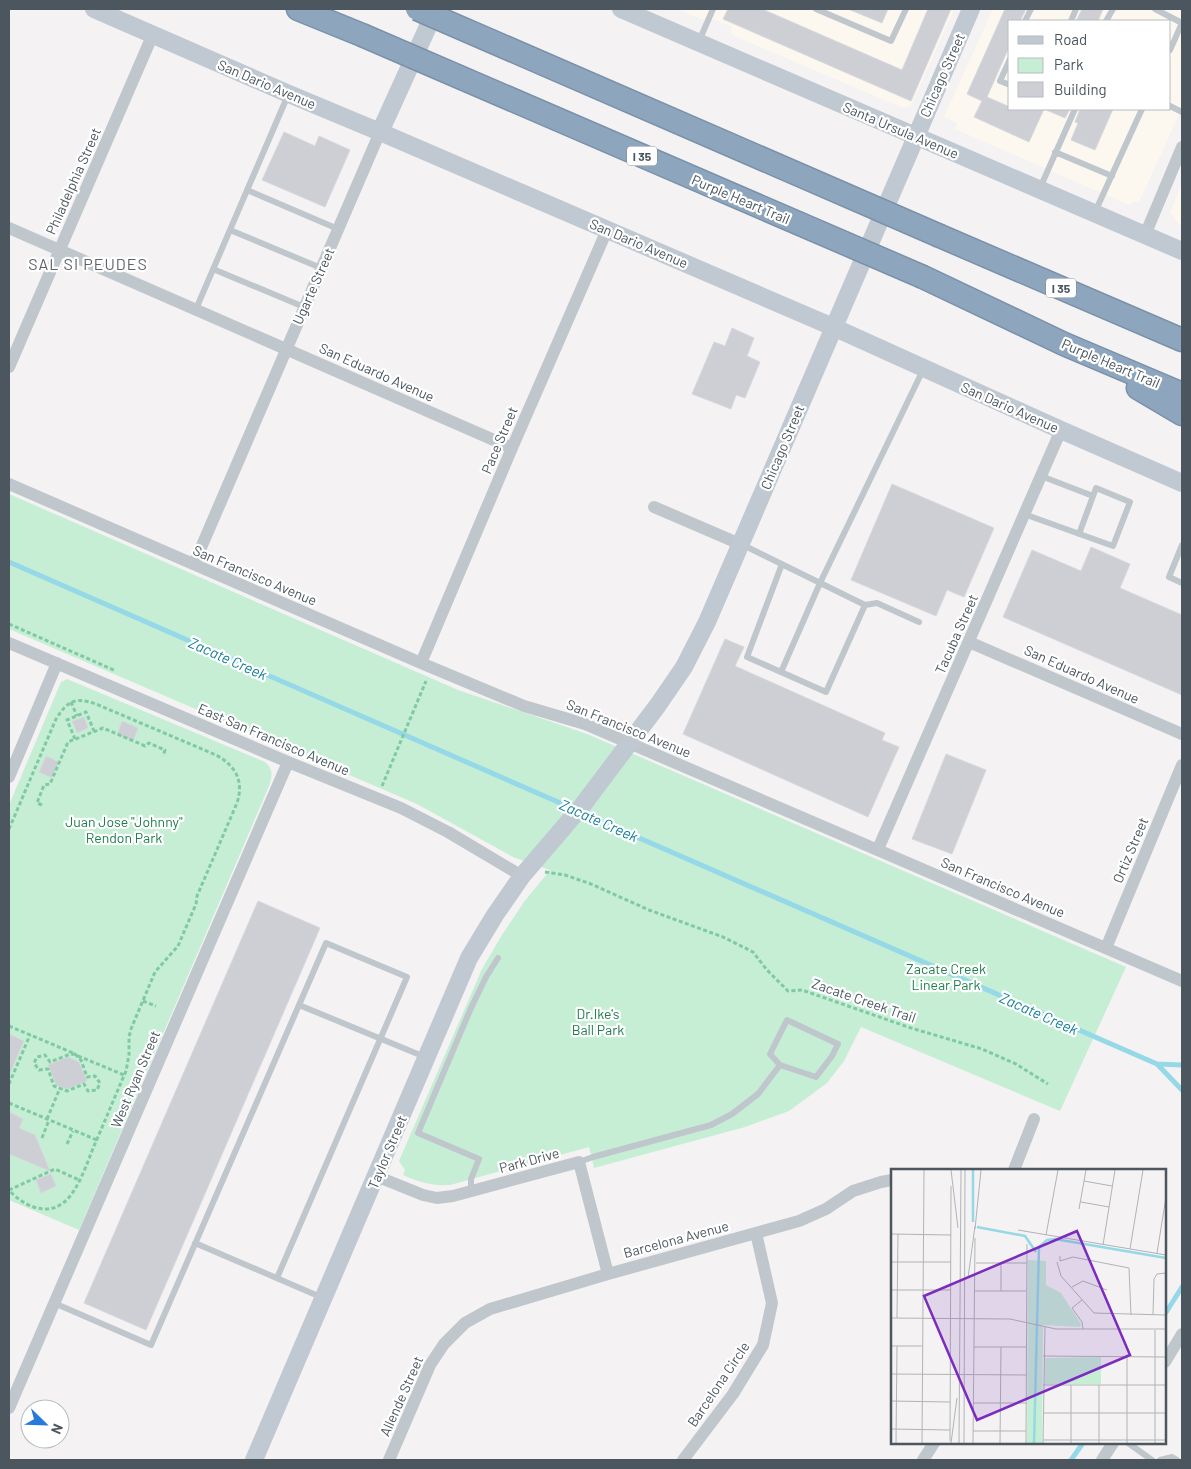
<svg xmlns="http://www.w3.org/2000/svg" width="1191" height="1469" font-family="Barlow,sans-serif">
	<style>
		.commercial { fill: #fcf8ef; fill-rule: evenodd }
		.green { fill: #c5eed4 }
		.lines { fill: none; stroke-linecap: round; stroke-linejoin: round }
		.stream { stroke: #95d8e7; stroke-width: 5 }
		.building { fill: #cdcfd4; stroke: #d7d9dd }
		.highway-casing { stroke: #7991a9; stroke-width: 25 }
		.path { stroke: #7fcaa3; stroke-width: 3; stroke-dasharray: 4 2.5; stroke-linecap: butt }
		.lane { stroke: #bfc7cd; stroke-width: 6 }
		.street { stroke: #bfc7cd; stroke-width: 12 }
		.secondary { stroke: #c0c9d2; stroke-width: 18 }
		.highway { stroke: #8ea6bd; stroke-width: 22 }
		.highway-bridge-casing { stroke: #7991a9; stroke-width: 25; stroke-linecap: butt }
		.highway-bridge { stroke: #8ea6bd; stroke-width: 22 }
		.labels { text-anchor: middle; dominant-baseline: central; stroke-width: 4.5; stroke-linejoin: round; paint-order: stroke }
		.shield { fill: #fff; stroke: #81898f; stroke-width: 1 }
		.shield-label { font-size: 12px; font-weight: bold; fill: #4b565f }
		.street-label { font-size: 14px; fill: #4b565f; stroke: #fff }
		.park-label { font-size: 14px; fill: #1e7d4c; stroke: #fff }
		.water-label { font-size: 15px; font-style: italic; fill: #167f97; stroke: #fff }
		.quarter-label { font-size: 16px; letter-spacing: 1px; fill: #5f6367; stroke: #fff }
		.inset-river { fill: none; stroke: #95d8e7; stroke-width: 2.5 }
		.inset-road { fill: none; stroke: #b0b4b7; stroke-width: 1 }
		.view { fill: #7b2cbf; fill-opacity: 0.15; stroke: #7b2cbf; stroke-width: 2.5 }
		.inset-edge { fill: none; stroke: #4b565f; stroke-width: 2.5 }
	</style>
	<rect width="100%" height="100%" fill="#f4f2f2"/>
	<path class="commercial" d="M678 9H954L911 106 906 107H901L730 34 732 27 715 20 701 19Z
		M993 9H1178L1182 11V108L1139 202 1135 201 1129 205 955 129 957 123 944 117ZM1010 21H1170V109H1010Z
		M1182 183V228L1170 213Z"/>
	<path class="green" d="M9 494 458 690 587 734 1126 967 1060 1111 861 1027 844 1061 827 1083 789 1111 745 1127 594 1168 589 1147 450 1185C432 1186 419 1182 403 1175L405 1170 399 1161 482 969 502 935 524 902 550 870 513 857 417 804 9 629Z
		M67 679 265 762C274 770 272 776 269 786L79 1230 9 1200V805L61 682Z"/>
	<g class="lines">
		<path class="stream" d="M9 562 574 809
			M582 813 1157 1064 1182 1090
			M1157 1064 1182 1065
			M1165 1314 1182 1287
			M1071 1460 1083 1443"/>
	</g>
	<path class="building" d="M728 9H762L902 70 928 9H951L911 101 723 19Z
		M848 9H888L882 23Z
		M1005 9H1026L1020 21H1010V45L987 97 1010 107V109H1070L1065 118 1044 109 1029 142 974 117 982 101 967 94Z
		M1082 9H1103L1098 21H1076Z
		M1080 109H1113L1095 150 1071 140 1078 123 1075 122Z
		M284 132 315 146 319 136 350 150 325 207 262 180Z
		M732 328 754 338 747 356 760 362 745 398 736 395 731 409 692 394 714 342 725 346Z
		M892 484 994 528 964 597 947 590 936 616 851 580Z
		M1091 547 1130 564 1120 588 1182 615V695L1003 617 1032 550 1081 571Z
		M725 639 744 647 735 666 885 733 882 740 899 747 868 817 683 734Z
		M84 717 88 728 77 733 72 721Z
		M122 721 138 728 133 741 117 735Z
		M946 754 986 770 952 854 912 839Z
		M46 756 59 762 52 778 39 772Z
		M258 901 320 928 146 1330 84 1303Z
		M9 1034 24 1041 9 1076Z
		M68 1057 79 1062 87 1081 67 1089 56 1085 48 1065Z
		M9 1112 23 1119 19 1128 35 1135 50 1171 9 1154Z
		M51 1174 56 1186 41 1193 36 1180Z"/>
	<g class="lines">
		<defs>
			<path id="highway" d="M298 9 362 35
				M940 236 1182 340
				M923 277 1064 344 1182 394
				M1138 388 1182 414"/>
		</defs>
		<use href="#highway" class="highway-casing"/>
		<path class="path" d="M9 624 116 671
			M71 702 77 716
			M75 739 67 720 86 712 94 731
			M382 786 426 681
			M42 805 37 803 44 785 50 784 68 742 103 728 145 746 149 743 165 750 163 756
			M9 829 56 719C68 700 76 697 96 704L216 755C236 766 244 781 237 803L197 896 196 904 178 946 155 972 131 1029 129 1037V1055L126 1071C115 1096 105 1121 94 1146 87 1163 78 1192 63 1203 45 1217 21 1204 9 1190
			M545 872 565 875 591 884 649 910 723 937 753 952 767 970 788 991 802 990 911 1028 982 1049 1016 1064 1048 1084
			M143 1001 156 1006
			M9 1026 73 1053
			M75 1054 81 1060 87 1077 95 1076 100 1083 97 1090 88 1091 84 1084 67 1091 54 1086 48 1069 39 1070 34 1063 37 1057 45 1055 50 1062 68 1055Z
			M78 1056 124 1075
			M9 1084 30 1035
			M9 1103 97 1140
			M47 1119 60 1088
			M42 1138 49 1120
			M67 1144 73 1131
			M9 1190 55 1169 79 1180"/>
		<path class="lane" d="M816 9 891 41 906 9
			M1155 9 1182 23
			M1025 21 1031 9
			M1071 21 1076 9
			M1106 21 1113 9
			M699 41 713 9
			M1170 50 1182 23
			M1010 59 1000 81 1010 85
			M1170 106 1182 112
			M1055 152 1112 176
			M1040 188 1075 109
			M247 190 338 229
			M1095 212 1142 109
			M230 230 321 268
			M213 269 304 307
			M196 309 288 95
			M1041 476 1093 496
			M1024 514 1113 546 1130 502 1096 488 1079 534
			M741 544 865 605 877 603 919 622
			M1182 545 1169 577 1182 583
			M782 564 747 657 826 692 865 605
			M781 672 820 583 923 370
			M299 1005 425 1057
			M579 1162 593 1157 711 1125 732 1114 758 1094 780 1065 816 1077 832 1056 838 1044 787 1020 770 1054 780 1065
			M471 1191V1179L479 1159 418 1133 471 1008 486 977 498 958
			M195 1243 323 1298
			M54 1303 151 1345 326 943 407 977 277 1278
			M1128 1443 1152 1460
			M1160 1460 1172 1457 1177 1460"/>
		<path class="street" d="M9 228 512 448
			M1145 235 1182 147
			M9 367 153 34
			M9 484 421 663 524 706 585 724 1182 981
			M654 507 740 544
			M194 564 380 132
			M969 642 1182 734
			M9 643 288 762 401 808 448 832 522 876
			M421 663 512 448 607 230
			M9 777 57 663
			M878 849 1061 430
			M1106 948 1182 765
			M1014 1170 1034 1119
			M376 1176 423 1195 437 1198 453 1196 579 1162 608 1274
			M1165 1362 1182 1334
			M9 1408 288 762
			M389 1460 430 1365 444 1344 465 1323 490 1309 608 1274 799 1221 826 1209 853 1191 881 1182 892 1180
			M683 1460 733 1394 763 1345 772 1303 756 1233
			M923 1460 934 1443
			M1102 1460 1113 1443"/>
		<path class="secondary" d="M94 9 289 94 380 132 833 327 1061 430 1182 483
			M621 9 1182 251
			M380 132 436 9
			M254 1460 469 958 495 915 522 876 582 806 658 705 684 667 707 622 971 9"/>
		<use href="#highway" class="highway"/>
		<defs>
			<path id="highway-bridge" d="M417 9 940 236
				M362 35 923 277"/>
		</defs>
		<use href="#highway-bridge" class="highway-bridge-casing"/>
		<use href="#highway-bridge" class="highway-bridge"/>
	</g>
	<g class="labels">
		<g class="shield">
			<rect x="627" y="146.5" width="30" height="19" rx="4"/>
			<rect x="1046" y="278.5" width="30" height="19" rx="4"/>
		</g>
		<g class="shield-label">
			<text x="642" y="156">I 35</text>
			<text x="1061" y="288">I 35</text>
		</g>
		<g class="street-label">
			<text transform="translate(942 75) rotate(-66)">Chicago Street</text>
			<text transform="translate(267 84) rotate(23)">San Dario Avenue</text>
			<text transform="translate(901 130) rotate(23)">Santa Ursula Avenue</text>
			<text transform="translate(73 181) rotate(-66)">Philadelphia Street</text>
			<text transform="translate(741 199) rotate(23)">Purple Heart Trail</text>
			<text transform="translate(639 243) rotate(23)">San Dario Avenue</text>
			<text transform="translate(313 286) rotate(-66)">Ugarte Street</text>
			<text transform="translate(1111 363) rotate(23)">Purple Heart Trail</text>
			<text transform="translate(377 372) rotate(24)">San Eduardo Avenue</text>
			<text transform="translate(1010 407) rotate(24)">San Dario Avenue</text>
			<text transform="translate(499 440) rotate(-67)">Pace Street</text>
			<text transform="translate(782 447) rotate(-67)">Chicago Street</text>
			<text transform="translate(255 575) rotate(23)">San Francisco Avenue</text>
			<text transform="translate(956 634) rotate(-66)">Tacuba Street</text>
			<text transform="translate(1082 674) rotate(24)">San Eduardo Avenue</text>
			<text transform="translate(629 728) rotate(22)">San Francisco Avenue</text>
			<text transform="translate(274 739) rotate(23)">East San Francisco Avenue</text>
			<text transform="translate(1130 850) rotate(-67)">Ortiz Street</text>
			<text transform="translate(1003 887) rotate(23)">San Francisco Avenue</text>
			<text transform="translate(864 1000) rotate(19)">Zacate Creek Trail</text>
			<text transform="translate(135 1079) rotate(-67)">West Ryan Street</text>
			<text transform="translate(387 1152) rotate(-67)">Taylor Street</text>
			<text transform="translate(529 1160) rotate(-15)">Park Drive</text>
			<text transform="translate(676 1239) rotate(-15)">Barcelona Avenue</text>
			<text transform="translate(718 1384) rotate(-56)">Barcelona Circle</text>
			<text transform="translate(401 1396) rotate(-66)">Allende Street</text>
		</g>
		<g class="park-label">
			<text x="124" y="821">Juan Jose "Johnny"<tspan x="124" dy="16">Rendon Park</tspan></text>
			<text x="946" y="968">Zacate Creek<tspan x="946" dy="16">Linear Park</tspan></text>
			<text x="598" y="1013">Dr.Ike's<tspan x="598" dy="16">Ball Park</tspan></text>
		</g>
		<g class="water-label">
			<text transform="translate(228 658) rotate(24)">Zacate Creek</text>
			<text transform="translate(599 820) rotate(24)">Zacate Creek</text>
			<text transform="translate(1039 1013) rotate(24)">Zacate Creek</text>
		</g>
		<g class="quarter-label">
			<text x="88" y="263">SAL SI PEUDES</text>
		</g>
	</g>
	<g transform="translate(891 1169)">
		<rect width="275" height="275" fill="#f4f2f2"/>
		<path d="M137 91 155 92V116L170 124 190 155 189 158 152 156 151 274H136ZM210 188V215H154V189Z" fill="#c5eed4"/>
		<path class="inset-river" d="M82 1V53M86 58 134 67 145 83M143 274 148 78 156 71 164 70 275 89"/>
		<path class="inset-road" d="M60 1 67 59M193 12 221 17M190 33 218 38M188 40 195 1M84 60 90 1M127 61 275 86M0 65 60 66M155 66 167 1M212 76 224 1M239 80 252 1M266 84 275 28M169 87V92L182 88 238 99 240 146M0 93H60M166 93 170 107 203 144 275 146M85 94H136M77 109 84 57M181 118 192 112 216 121M0 121H60M84 122H135M110 122V94M191 131 181 139 191 153 192 160M262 146 263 110 266 105 275 104M0 149 119 150 165 160H275M6 149 7 65M0 177H31M83 178H136M152 187 275 188M0 205 136 206M152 216H275M0 232 59 233M82 234H136M152 244H275M0 260 59 261M82 262H135M152 271H275M59 272 60 17M5 274 6 177M31 274 33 1M60 274 66 229M68 274 70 1M73 274 74 1M82 274 84 69M109 274 110 178M135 274 136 75M152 274 154 158M180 274V216M208 274V216M236 274V188M264 274V161"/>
		<path class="view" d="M186 62 239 186 86 251 33 127Z"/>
		<rect width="275" height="275" class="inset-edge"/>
	</g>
	<rect width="1191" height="1469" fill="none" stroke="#4b565f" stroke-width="20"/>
	<rect x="1008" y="20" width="162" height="90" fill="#ffffff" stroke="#b7bbbf"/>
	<rect x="1018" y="36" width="25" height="8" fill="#c0c9d2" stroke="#b7bbbf"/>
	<text x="1054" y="45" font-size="15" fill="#4b565f">Road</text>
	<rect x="1018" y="58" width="25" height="15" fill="#c5eed4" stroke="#b7bbbf"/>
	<text x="1054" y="70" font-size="15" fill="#4b565f">Park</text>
	<rect x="1018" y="82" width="25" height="15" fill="#cdcfd4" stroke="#b7bbbf"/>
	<text x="1054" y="95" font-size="15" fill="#4b565f">Building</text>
	<g transform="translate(45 1424) rotate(113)"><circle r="24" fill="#ffffff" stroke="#b7bbbf"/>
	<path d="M0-4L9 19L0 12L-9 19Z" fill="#2779da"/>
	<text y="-8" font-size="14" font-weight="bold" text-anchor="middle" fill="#4b565f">N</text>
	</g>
</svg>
